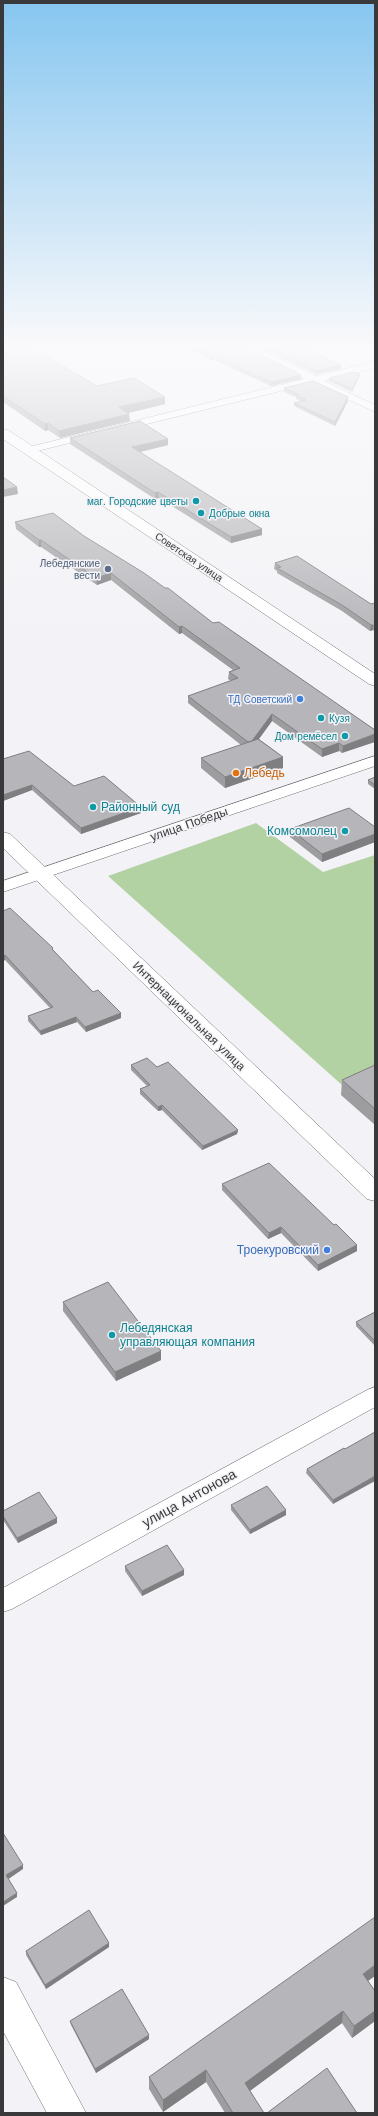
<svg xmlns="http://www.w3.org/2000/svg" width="378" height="2116" font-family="'Work Sans',sans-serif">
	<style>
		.green { fill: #b3d2a4 }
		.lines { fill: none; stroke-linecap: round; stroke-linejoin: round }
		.minor-casing { stroke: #6e6e71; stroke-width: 1 }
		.tertiary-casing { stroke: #6e6e71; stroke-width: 1 }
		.secondary-casing { stroke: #6e6e71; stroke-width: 1 }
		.minor { fill: #fff; fill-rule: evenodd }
		.tertiary { fill: #fff; fill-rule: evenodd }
		.secondary { fill: #fff; fill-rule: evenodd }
		.wall { fill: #9d9da0 }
		.shaded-wall { fill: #7f7f82 }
		.building { fill: #b6b6ba; stroke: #7f7f82 }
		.culture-dot { fill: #0f9aa8; stroke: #f3f2f6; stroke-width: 1.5 }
		.service-dot { fill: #5c6f8a; stroke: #f3f2f6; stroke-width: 1.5 }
		.shop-dot { fill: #3f7fe0; stroke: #f3f2f6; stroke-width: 1.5 }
		.food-dot { fill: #e8710a; stroke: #f3f2f6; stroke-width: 1.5 }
		.labels { text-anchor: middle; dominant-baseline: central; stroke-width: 3; stroke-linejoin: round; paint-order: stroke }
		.far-culture-label { font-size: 10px; fill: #0d838f; stroke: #f3f2f6; text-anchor: end }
		.far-street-label { font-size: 10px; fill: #39383a; stroke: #f3f2f6 }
		.far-service-label { font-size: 10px; fill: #4e5e75; stroke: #f3f2f6; text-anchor: end }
		.far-shop-label { font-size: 10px; fill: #366cbe; stroke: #f3f2f6; text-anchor: end }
		.food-label { font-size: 12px; fill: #c56008; stroke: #f3f2f6; text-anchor: start }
		.culture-label { font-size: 12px; fill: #0d838f; stroke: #f3f2f6; text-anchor: start }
		.street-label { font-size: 12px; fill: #39383a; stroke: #f3f2f6 }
		.shop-label { font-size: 12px; fill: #366cbe; stroke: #f3f2f6; text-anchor: end }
		.near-street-label { font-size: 14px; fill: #39383a; stroke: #f3f2f6 }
	</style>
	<rect width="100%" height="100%" fill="#f3f2f6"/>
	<path class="green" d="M256 823 323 872 375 855V1068L342 1085 108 876Z"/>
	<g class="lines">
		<defs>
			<path id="minor" d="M237 345H250L316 376 375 362V368L324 381 375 405V412L313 383 29 453 23 450 25 448 305 379Z
				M375 756V766L3 892V881Z
				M375 1387V1407L12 1609 3 1612V1588L367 1390Z"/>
			<path id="tertiary" d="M3 832 10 834 375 1179V1201L367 1199 3 848Z"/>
			<path id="secondary" d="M3 429 8 430 375 674V686L369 684 3 439Z
				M3 1977 16 1982 86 2113H47L3 2031Z"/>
		</defs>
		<use href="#minor" class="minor-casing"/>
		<use href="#tertiary" class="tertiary-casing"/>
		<use href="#secondary" class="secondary-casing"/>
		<use href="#minor" class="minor"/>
		<use href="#tertiary" class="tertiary"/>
		<use href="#secondary" class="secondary"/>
	</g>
	<path class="wall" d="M3 345 97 386 165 397V404L128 413 130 421 60 438 48 430 45 431 3 402Z
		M183 345H241L301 379 271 386 214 360H211Z
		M253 345H314V347L306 349 341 369 316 374Z
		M359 377 352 392 328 381 329 378Z
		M284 388 348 401 335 426 294 406V403L301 401 296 399V397L284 392Z
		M70 438 168 439V445L139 452 262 529V535L231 543 159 498 155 499 70 444Z
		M15 522 84 536 213 623 375 730 342 753 339 751 322 757 272 721 259 739 283 757V768L225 788 201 768V758L241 745 188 703V696L231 681 228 679 229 672 233 670 182 633 179 634 111 580 97 585 41 547H39L16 529Z
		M275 563 371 604 375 603V632L373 630 370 631 342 611 277 573V571L274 569Z
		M3 759 74 786 141 807V813L81 834 32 790 3 801Z
		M375 777V789L368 784V780Z
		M375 827V842L322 862 290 837V829Z
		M3 911 53 948V950L93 992 121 1013V1018L86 1032 77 1022 41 1035 28 1021V1016L50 1008 5 960 3 961Z
		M131 1065 157 1067 238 1130 237 1134 202 1150 162 1110 158 1111 140 1094V1089L147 1086 131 1070Z
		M375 1065V1125L341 1095 342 1080Z
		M222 1184 334 1225 357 1245V1251L318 1271 281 1233 268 1239 222 1190Z
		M63 1302 161 1360 116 1381 63 1311Z
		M375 1312V1346L356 1326V1322Z
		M344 1448 333 1504 306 1473 307 1469Z
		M231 1505 286 1515 250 1534 231 1510Z
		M3 1511 57 1518V1523L18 1543 3 1520Z
		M125 1566 184 1570V1575L142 1596 125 1571Z
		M109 1943V1947L46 1989 26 1955V1951Z
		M368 1981 375 1991V2021L352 2038 342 2023 250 2091 264 2113H225L206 2082 163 2112 149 2089V2077Z
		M70 2021 149 2035V2039L96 2073 71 2025Z"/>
	<path class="shaded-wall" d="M308 345H314V347L301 350V346Z
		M214 356V360H211V357Z
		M341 365V369L316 374V371Z
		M360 374 359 377 352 392V389Z
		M301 375V379L271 386V382Z
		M165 397V404L120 415 119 407Z
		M348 397V401L335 426V422Z
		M129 414 130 421 60 438 59 431Z
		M48 423V430L45 431V424Z
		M168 439V445L132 454V447Z
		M17 487 18 494 3 497V490Z
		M158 492 159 498 155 499V493Z
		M262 529V535L231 543V537Z
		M39 540H41V547H39Z
		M111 573V580L97 585 96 578Z
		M371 625H373V630L370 631Z
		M182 626V633L179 634V627Z
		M272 714V721L250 751V744Z
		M375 734V742L342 753 343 746Z
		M339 743V751L322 757V749Z
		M283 757V768L225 788V777Z
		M32 785V790L3 801V795Z
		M141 807V813L81 834V828Z
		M375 834V842L322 862V854Z
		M5 955V960L3 961V956Z
		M121 1013V1018L86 1032 85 1027Z
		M76 1017 77 1022 41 1035 40 1031Z
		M162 1105V1110L158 1111V1107Z
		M238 1130 237 1134 202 1150 203 1146Z
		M281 1227V1233L268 1239 269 1233Z
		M357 1245V1251L318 1271V1265Z
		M161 1351V1360L116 1381 115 1372Z
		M375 1476V1481L333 1504V1500Z
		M286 1510V1515L250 1534V1530Z
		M57 1518V1523L18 1543 17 1538Z
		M184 1570V1575L142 1596V1591Z
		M23 1865V1869L7 1880 6 1875Z
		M17 1893V1897L3 1906V1902Z
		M109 1943V1947L46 1989 45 1985Z
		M375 1965V1976L361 1986 363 1974Z
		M343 2011 342 2023 244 2095 245 2083Z
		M375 2011V2021L352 2038 354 2026Z
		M149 2035V2039L96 2073 95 2069Z
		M206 2070V2082L163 2112V2100Z"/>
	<path class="building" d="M3 345H27L97 386 134 378 165 397 119 407 129 414 59 431 48 423 45 424 3 396Z
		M190 345H241L301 375 271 382 214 356 211 357Z
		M261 345H308L301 346 341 365 316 371Z
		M354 372 360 374 352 389 329 378Z
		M313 381 348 397 335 422 294 403 306 400 296 395H299L284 388Z
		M140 421 168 439 132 447 262 529 231 537 158 492 155 493 70 438Z
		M3 477 17 487 3 490Z
		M53 513 84 536 144 573 165 588H168L213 623 219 622 375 730V734L343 746 339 743 322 749 272 714 252 741 248 742 188 696 238 678 229 672 240 668 182 626 179 627 111 573 96 578 41 540H39L15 522Z
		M297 556 371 604 375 603V626L373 625H371L342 605 277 568 281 567 275 563Z
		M258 739 283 757 225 777 201 758Z
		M29 751 74 786 104 776 141 807 81 828 32 785 3 795V759Z
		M375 777V785L368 780Z
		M349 808 375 827V834L322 854 290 829Z
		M10 908 53 948 52 949 93 992 98 990 121 1013 85 1027 76 1017 40 1031 28 1016 53 1007 5 955 3 956V911Z
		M147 1058 157 1067 168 1062 238 1130 203 1146 162 1105 158 1107 140 1089 150 1085 131 1065Z
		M375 1065V1109L342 1080Z
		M269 1163 334 1225 336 1224 357 1245 318 1265 281 1227 269 1233 222 1184Z
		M108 1282 161 1351 115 1372 63 1302Z
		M375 1312V1341L356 1322Z
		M375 1432V1476L333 1500 307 1469 344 1448 345 1449Z
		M267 1486 286 1510 250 1530 231 1505Z
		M39 1492 57 1518 17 1538 3 1516V1511Z
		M167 1545 184 1570 142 1591 125 1566Z
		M3 1833 23 1865 6 1875 17 1893 3 1902Z
		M89 1910 109 1943 45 1985 26 1951Z
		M375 1917V1965L363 1974 375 1991V2011L354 2026 343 2011 245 2083 264 2113H233L206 2070 163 2100 149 2077Z
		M122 1989 149 2035 95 2069 70 2021Z
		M327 2068 357 2113H267Z"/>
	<linearGradient id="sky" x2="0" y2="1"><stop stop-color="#86c6f0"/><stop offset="0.54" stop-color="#faf9fb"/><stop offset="1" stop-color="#faf9fb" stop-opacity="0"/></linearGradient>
	<rect width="378" height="641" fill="url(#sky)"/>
	<g class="culture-dot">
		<circle cx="196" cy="501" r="4"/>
		<circle cx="201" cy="513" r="4"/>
		<circle cx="321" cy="718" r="4"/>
		<circle cx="345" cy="736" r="4"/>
		<circle cx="93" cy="807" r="4"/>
		<circle cx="345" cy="831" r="4"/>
		<circle cx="112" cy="1335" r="4"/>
	</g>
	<circle class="service-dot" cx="108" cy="569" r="4"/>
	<g class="shop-dot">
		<circle cx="300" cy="699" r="4"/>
		<circle cx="327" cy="1250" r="4"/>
	</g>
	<circle class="food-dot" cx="236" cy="773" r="4"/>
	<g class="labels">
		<g class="far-culture-label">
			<text x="188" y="501">маг. Городские цветы</text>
			<text x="209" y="513" text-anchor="start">Добрые окна</text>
			<text x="329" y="718" text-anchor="start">Кузя</text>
			<text x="337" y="736">Дом ремёсел</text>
		</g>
		<g class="far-street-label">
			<text transform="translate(189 557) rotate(34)">Советская улица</text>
		</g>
		<g class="far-service-label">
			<text x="100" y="563">Лебедянские<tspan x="100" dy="12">вести</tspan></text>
		</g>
		<g class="far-shop-label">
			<text x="292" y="699">ТД Советский</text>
		</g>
		<g class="food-label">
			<text x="244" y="773">Лебедь</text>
		</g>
		<g class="culture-label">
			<text x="101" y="807">Районный суд</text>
			<text x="337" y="831" text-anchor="end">Комсомолец</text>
			<text x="120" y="1328">Лебедянская<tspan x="120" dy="14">управляющая компания</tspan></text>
		</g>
		<g class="street-label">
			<text transform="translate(189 824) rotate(-19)">улица Победы</text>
			<text transform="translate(189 1016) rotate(44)">Интернациональная улица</text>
		</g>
		<g class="shop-label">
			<text x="319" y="1250">Троекуровский</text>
		</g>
		<g class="near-street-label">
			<text transform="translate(189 1498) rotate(-29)">улица Антонова</text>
		</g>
	</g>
	<rect width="378" height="2116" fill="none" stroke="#39383a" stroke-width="8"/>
</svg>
